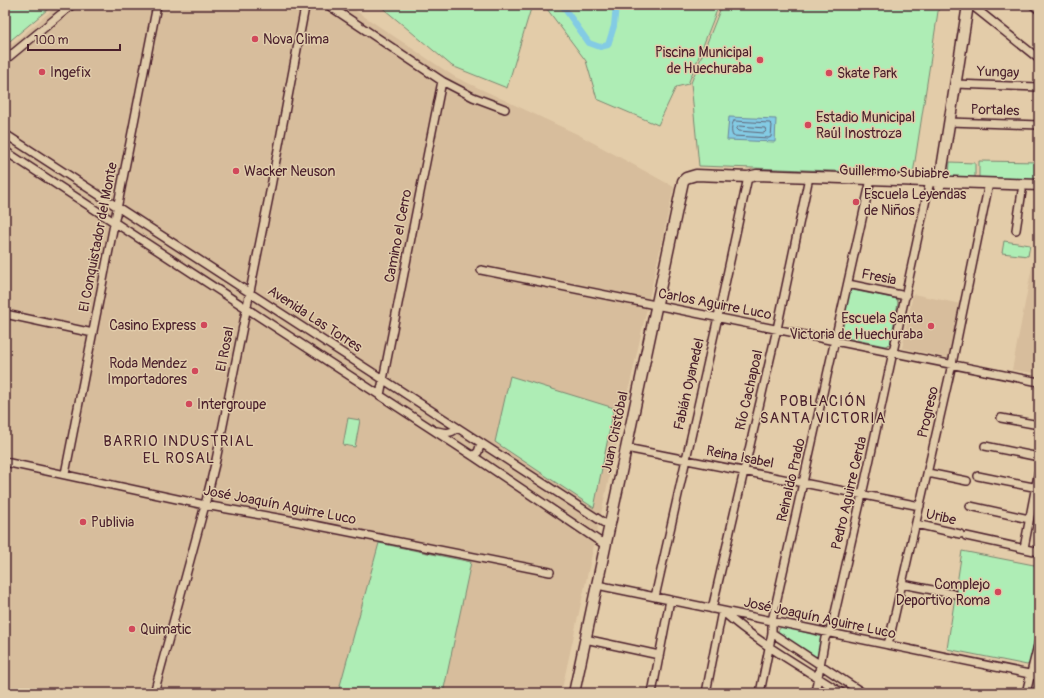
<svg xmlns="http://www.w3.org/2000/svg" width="1044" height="698" font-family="Pangolin,sans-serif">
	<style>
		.built { fill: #d7bd9c }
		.green { fill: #aeedb5; stroke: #7c8670 }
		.water { fill: #83cbe4; stroke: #6c869a }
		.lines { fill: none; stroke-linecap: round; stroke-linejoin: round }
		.shore { stroke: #616475; stroke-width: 1 }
		.canal { stroke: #83cbe4; stroke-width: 6 }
		.street-casing { stroke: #4a1f2b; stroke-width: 10 }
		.secondary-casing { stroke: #4a1f2b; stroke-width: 13 }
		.street { stroke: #e1ccab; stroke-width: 7 }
		.secondary { stroke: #e1ccab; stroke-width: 10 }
		.poi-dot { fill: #d1495b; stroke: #e1ccab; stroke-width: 1.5 }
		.labels { text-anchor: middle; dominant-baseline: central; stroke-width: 3; stroke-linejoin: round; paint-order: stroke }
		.poi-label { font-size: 14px; fill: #4a1f2b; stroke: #e1ccab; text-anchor: start }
		.street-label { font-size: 14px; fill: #4a1f2b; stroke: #e1ccab }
		.neighbourhood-label { font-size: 15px; letter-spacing: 1px; fill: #4a1f2b; stroke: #e1ccab }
	</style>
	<rect width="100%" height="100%" fill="#e3cca9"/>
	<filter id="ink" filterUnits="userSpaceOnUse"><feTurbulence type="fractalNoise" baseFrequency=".025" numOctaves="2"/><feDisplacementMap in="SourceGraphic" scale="8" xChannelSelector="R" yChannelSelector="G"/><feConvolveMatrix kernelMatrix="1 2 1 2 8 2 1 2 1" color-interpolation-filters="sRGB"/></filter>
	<g filter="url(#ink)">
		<path class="built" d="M58 5H347L455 77 579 135 674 187 561 693H5V50Z
			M1037 241H1039V349L1034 373 1012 370Z
			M913 294 961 304 949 358 902 348Z"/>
		<path class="green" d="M5 5H53L5 45Z
			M379 5H532L507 88 452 66Z
			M544 5H719L688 84 676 87 658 125 597 99 586 61Z
			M722 5H939L913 174 699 166 691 83Z
			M979 161 1039 162V180L979 179Z
			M950 162 975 163V178L949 177Z
			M1004 241 1030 245 1028 256 1002 253Z
			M852 290 897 299 898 303 890 344 885 346 842 337 840 333 848 292Z
			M510 376 614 408 594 508 495 442Z
			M348 418 360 420 355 447 343 445Z
			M379 543 471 562 443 693H338Z
			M962 551 1039 566V617L1030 663 1027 665 947 649Z
			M782 626 822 637 817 659 777 632Z"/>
		<path class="water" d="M729 117 776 119 775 142 727 140Z"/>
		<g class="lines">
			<path class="shore" d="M734 121 770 123 772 125 771 137 769 138 733 136C731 133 731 124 734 121Z
				M739 126 765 128 766 131 764 133 739 131 737 129Z"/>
			<path class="canal" d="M562 5 589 43 600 47 608 45 614 26 616 5"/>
			<defs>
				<path id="street" d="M301 5 305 7 315 5
					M328 5 442 81 473 97 505 109
					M1033 5 1039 10
					M968 6 974 7 1039 59
					M5 60 72 5
					M955 84 1039 87
					M949 122 1039 125
					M5 134 609 526
					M5 151 473 456 605 545
					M1016 230 1022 191
					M481 270 1039 382
					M848 284 906 296
					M5 314 93 333
					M380 395 442 81
					M1001 418 1039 425
					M437 431C445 433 451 434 457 428
					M985 446 1039 457
					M626 448 920 506
					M473 456 478 452 481 443
					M5 462 205 505 289 520 550 572
					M928 473 967 481
					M65 474 157 5
					M978 476 1038 488
					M970 506 1029 519
					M916 524 960 534
					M966 536 1039 552
					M1024 548 1039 470
					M902 584 953 594
					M597 585 1039 676
					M655 597 718 317 748 177
					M712 609 777 329 809 177
					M722 611C758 643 802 667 842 693
					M772 633 863 693
					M585 639 659 655
					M888 645 952 364 989 183
					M154 693 205 505 216 460 269 197 305 7
					M652 693 670 600
					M706 693 722 611
					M760 693 772 633V621L871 179
					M815 693 825 638 832 626 866 477 930 181
					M1026 693 1039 641"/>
				<path id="secondary" d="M939 187 968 5
					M574 693 683 181 686 178 696 175 748 177 757 175 1039 185"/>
			</defs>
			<use href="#street" class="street-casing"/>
			<use href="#secondary" class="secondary-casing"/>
			<use href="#street" class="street"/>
			<use href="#secondary" class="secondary"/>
		</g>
	</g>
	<g class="poi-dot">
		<circle cx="255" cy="39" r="4"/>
		<circle cx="760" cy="60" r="4"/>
		<circle cx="42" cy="72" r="4"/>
		<circle cx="829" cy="73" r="4"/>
		<circle cx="808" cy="125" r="4"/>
		<circle cx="236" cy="171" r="4"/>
		<circle cx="856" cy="202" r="4"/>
		<circle cx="204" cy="325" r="4"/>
		<circle cx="931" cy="326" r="4"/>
		<circle cx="195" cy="371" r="4"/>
		<circle cx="189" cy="404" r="4"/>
		<circle cx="83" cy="522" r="4"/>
		<circle cx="998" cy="592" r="4"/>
		<circle cx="132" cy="629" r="4"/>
	</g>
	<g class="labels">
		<g class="poi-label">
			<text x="263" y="39">Nova Clima</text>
			<text x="752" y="52" text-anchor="end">Piscina Municipal<tspan x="752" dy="16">de Huechuraba</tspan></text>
			<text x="50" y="72">Ingefix</text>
			<text x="837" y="73">Skate Park</text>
			<text x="816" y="117">Estadio Municipal<tspan x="816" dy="16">Raúl Inostroza</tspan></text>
			<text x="244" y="171">Wacker Neuson</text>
			<text x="864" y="194">Escuela Leyendas<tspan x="864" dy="16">de Niños</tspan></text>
			<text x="923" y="318" text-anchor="end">Escuela Santa<tspan x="923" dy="16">Victoria de Huechuraba</tspan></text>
			<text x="196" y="325" text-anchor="end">Casino Express</text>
			<text x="187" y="363" text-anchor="end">Roda Mendez<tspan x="187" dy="16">Importadores</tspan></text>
			<text x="197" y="404">Intergroupe</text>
			<text x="91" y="522">Publivia</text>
			<text x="990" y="584" text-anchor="end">Complejo<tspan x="990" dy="16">Deportivo Roma</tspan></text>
			<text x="140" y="629">Quimatic</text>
		</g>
		<g class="street-label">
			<text transform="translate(998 72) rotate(2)">Yungay</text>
			<text transform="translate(995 110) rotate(2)">Portales</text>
			<text transform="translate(894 172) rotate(2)">Guillermo Subiabre</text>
			<text transform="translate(398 236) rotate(-79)">Camino el Cerro</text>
			<text transform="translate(98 237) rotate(-79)">El Conquistador del Monte</text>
			<text transform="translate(879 277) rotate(11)">Fresia</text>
			<text transform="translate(715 304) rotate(11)">Carlos Aguirre Luco</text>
			<text transform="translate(315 319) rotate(33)">Avenida Las Torres</text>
			<text transform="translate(225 349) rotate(-79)">El Rosal</text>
			<text transform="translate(689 384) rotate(-77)">Fabián Oyanedel</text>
			<text transform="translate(749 390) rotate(-77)">Río Cachapoal</text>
			<text transform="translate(928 412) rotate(-77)">Progreso</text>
			<text transform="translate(615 432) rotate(-78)">Juan Cristóbal</text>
			<text transform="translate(740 457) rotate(11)">Reina Isabel</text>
			<text transform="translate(791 480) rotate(-77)">Reinaldo Prado</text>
			<text transform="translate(849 493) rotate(-77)">Pedro Aguirre Cerda</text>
			<text transform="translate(280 505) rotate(11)">José Joaquín Aguirre Luco</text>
			<text transform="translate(941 517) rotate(13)">Uribe</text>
			<text transform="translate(820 618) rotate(12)">José Joaquín Aguirre Luco</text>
		</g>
		<g class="neighbourhood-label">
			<text x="823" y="401">POBLACIÓN<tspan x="823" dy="17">SANTA VICTORIA</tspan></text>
			<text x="179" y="441">BARRIO INDUSTRIAL<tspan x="179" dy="17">EL ROSAL</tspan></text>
		</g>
	</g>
	<rect width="1044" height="698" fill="none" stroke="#e1ccab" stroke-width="20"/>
	<rect x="10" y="10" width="1024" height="678" fill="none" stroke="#4a1f2b" stroke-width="1.5" filter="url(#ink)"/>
	<path d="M28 44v6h92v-6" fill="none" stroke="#4a1f2b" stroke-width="2"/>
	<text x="34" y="44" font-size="12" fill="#4a1f2b" stroke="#e1ccab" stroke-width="3" paint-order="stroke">100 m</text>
</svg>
